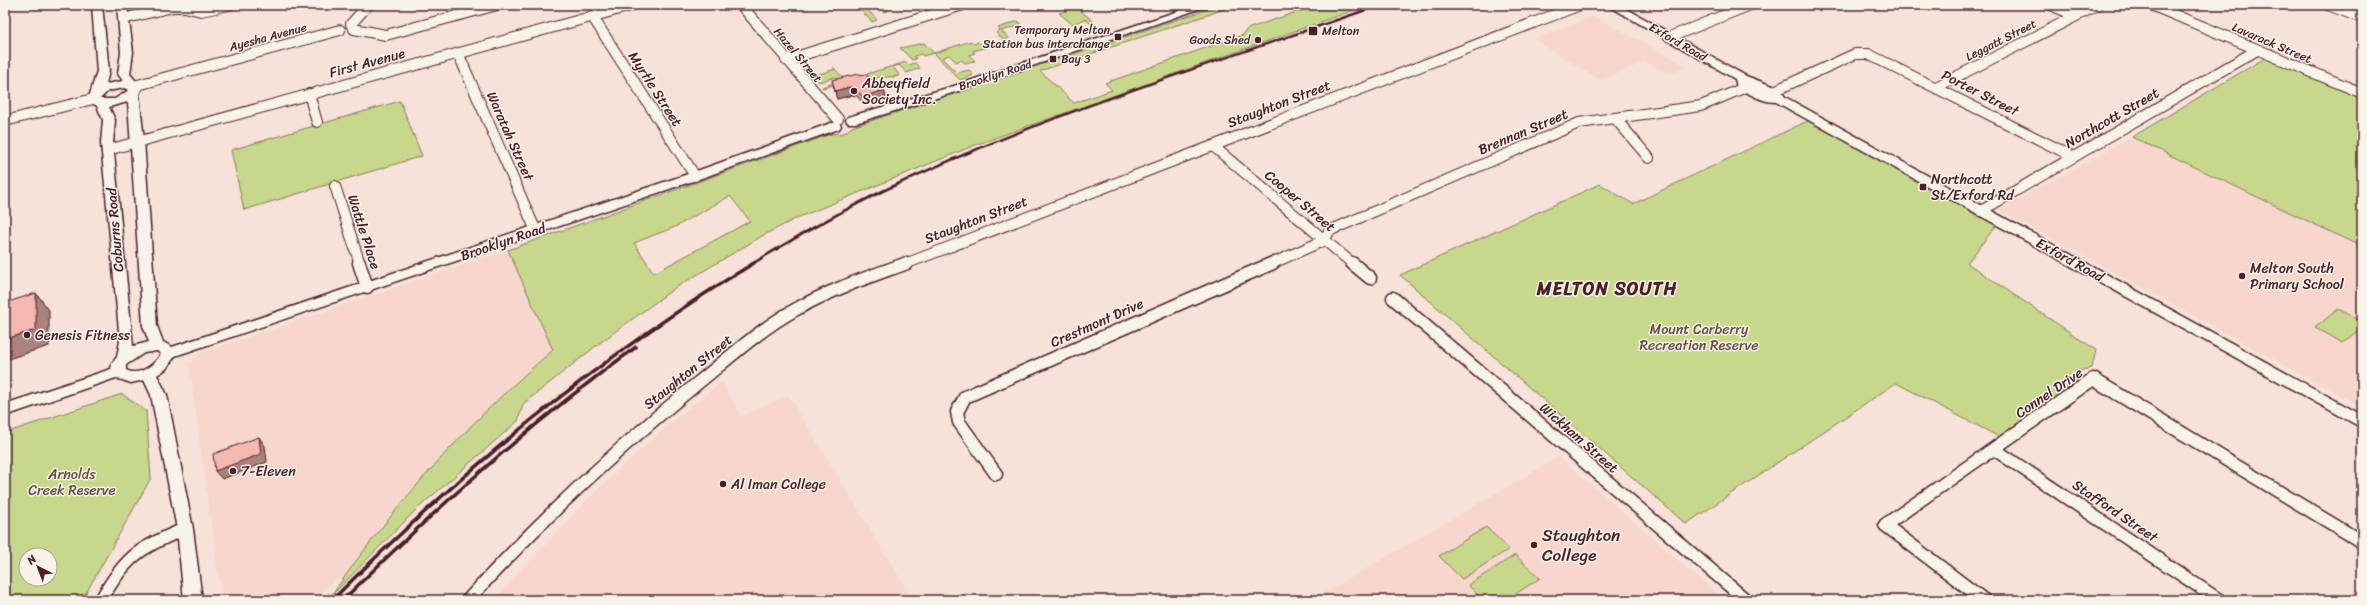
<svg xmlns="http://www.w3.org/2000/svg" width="2367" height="605" font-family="Sriracha,sans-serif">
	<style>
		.built { fill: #f6d6cd }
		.green { fill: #c7d78b; stroke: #887b5b; fill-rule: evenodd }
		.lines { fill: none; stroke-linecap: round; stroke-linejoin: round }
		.minor-far1-casing { stroke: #4a1f2b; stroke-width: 12 }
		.minor-casing { stroke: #4a1f2b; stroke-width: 15 }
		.tertiary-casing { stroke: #4a1f2b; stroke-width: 3 }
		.minor-far1 { stroke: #f7f3e8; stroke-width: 10 }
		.minor { stroke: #f7f3e8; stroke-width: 12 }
		.tertiary { fill: #f7f3e8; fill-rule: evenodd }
		.rail-far1 { stroke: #4a1f2b; stroke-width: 2.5 }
		.rail { stroke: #4a1f2b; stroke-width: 3.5 }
		.wall { fill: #d39f99; stroke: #4a1f2b }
		.shaded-wall { fill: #ac827d; stroke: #4a1f2b }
		.building { fill: #f5b9b2; stroke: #4a1f2b }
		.poi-dot { fill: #4a1f2b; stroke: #f7f3e8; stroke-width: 1.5 }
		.labels { text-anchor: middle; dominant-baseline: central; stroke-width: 3; stroke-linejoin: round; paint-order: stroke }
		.far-poi-label { font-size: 12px; fill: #4a1f2b; stroke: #f7f3e8; text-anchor: end }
		.far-street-label { font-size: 12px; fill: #4a1f2b; stroke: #f7f3e8 }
		.street-label { font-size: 14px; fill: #4a1f2b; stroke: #f7f3e8 }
		.poi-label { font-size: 14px; fill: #4a1f2b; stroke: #f7f3e8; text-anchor: start }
		.park-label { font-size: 14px; fill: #694d43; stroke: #f7f3e8 }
		.near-poi-label { font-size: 17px; fill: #4a1f2b; stroke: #f7f3e8; text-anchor: start }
		.district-label { font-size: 18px; font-weight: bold; letter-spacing: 1px; fill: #4a1f2b; stroke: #f7f3e8 }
	</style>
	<rect width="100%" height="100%" fill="#f6e2d8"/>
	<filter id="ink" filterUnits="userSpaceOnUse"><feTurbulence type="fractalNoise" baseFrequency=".025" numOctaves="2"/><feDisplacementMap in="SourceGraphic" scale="8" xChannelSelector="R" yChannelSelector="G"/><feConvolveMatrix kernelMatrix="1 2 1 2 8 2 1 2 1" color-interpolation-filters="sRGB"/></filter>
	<g filter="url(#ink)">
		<path class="built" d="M1594 16 1688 67 1668 74 1645 62 1601 80 1533 39Z
			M2132 137 2362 247V407L1999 210Z
			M508 250 553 350 516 382 447 449 398 505 344 576 333 581 315 600H222L189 364 201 353Z
			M722 382 741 416 789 396 913 600H494L589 498 661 431Z
			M1559 457 1724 600H1312Z"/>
		<path class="green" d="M856 5H882L888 11 883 12 876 5 865 7 877 20 872 22Z
			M1063 5H1074L1094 22 1090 23 1085 19 1072 24 1059 13 1067 11Z
			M1221 5H1237L1040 71 1074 103 1112 90 1105 83 1243 35 1247 29 1317 5H1368L978 144 797 218 762 236 675 288 601 342 523 404 518 421 416 510 331 596C395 504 468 422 553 350L508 250 831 134 844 133 852 127ZM730 196 750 221 654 273 634 243 675 227Z
			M1018 21 1021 25 1001 31 1009 38 1004 40 996 33 1000 30 998 28Z
			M971 41 974 44 978 42 984 48 973 51 975 53 969 55 975 61 965 63 961 60 956 62 949 55 942 58 957 73 969 70 973 75 960 80 934 53 923 56 921 54 914 56 916 59 912 60 900 48 924 43 934 53Z
			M2265 58 2362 98V247L2132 137Z
			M906 62 909 65 915 63 920 68 907 73 899 65 893 67 900 76 875 78 879 85 877 86 867 74Z
			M833 67 846 81 824 88 822 87 839 81 835 77 819 82 813 76 835 69Z
			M400 101 422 156 244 210 231 150Z
			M1816 117 2003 217 1967 263 2096 350 2092 368 2077 371 2078 382 2001 438 1896 383 1686 524 1400 275 1600 184 1633 204Z
			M2338 309 2362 321V327L2343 343 2315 328Z
			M122 394 146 411 151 478 82 600H5V433ZM26 555H50V579H26Z
			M1486 527 1509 549 1462 579 1439 556Z
			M1515 555 1540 578 1506 600H1483L1468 585Z"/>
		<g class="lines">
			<defs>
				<path id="minor-far1" d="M741 5 838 119
					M2051 5 2076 16
					M2151 5 2362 93
					M2328 5 2362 18
					M592 16 695 176
					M123 19 173 7H185L201 11 229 5
					M351 24 368 5
					M354 29 386 35 497 5
					M1670 37 1750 5
					M458 53 536 231
					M786 60 963 5
					M134 86 340 30
					M1936 87 2098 5
					M1774 91 1855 54H1868L2074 157
					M309 94 317 122
					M1615 118 1649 158
					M5 121 93 99
					M1213 146 1353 264
					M108 150 634 5
					M335 186 360 264
					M1981 211 2257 50
					M905 264 1580 5
					M1271 264 1325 240 1329 231 1579 123 1701 106 1746 87"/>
				<path id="minor" d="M359 263 367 287
					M1352 263 1370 278
					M1393 298 1746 600
					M1994 449 2219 600
					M996 474 959 422 957 412 965 397 1273 263
					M101 600C125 557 140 547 185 529
					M468 600C539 521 617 449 699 382 729 358 759 330 793 311 829 290 869 277 907 263
					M1984 600 1885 525 2093 379 2362 542"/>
				<path id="tertiary" d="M92 5H102L109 71 106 84 123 81 118 74 121 52 117 5H127L133 52 130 74 142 88 139 94 144 141 157 326 163 342 172 347 691 173 831 123H839L841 126 839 129 699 179 175 356 166 369 157 375 167 395 193 529 202 600H184L177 529 151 395 144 380 131 383 116 378 5 416V404L111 369 112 363 117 357 120 341 101 143 103 120 97 106 88 101 97 71ZM124 88 129 90 115 99H100L108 91ZM128 102 143 326 149 342 133 346 113 143 115 120 109 107ZM157 351 161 354C155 365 138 377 126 370V365L144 353Z
					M1196 5H1211L962 90 856 123H848L846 120 848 117 954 86Z
					M1607 5H1620L1746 76 1773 86 1782 92 1785 97 2362 415V428L1776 102C1762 102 1749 94 1737 87L1735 79Z"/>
			</defs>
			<use href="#minor-far1" class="minor-far1-casing"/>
			<use href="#minor" class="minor-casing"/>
			<use href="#tertiary" class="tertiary-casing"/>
			<use href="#minor-far1" class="minor-far1"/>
			<use href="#minor" class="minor"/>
			<use href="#tertiary" class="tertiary"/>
			<path class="rail-far1" d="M752 264C796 237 841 211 887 189 1045 114 1215 63 1380 5"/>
			<path class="rail" d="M332 600C461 472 598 357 754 263
				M343 600C435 509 531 423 636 347"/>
		</g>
		<path class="wall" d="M832 80 884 90 886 98 865 105 857 96 852 95 837 99Z"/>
		<path class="shaded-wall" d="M850 87 852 95 837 99 835 91Z
			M884 90 886 98 865 105 863 97Z
			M36 293 49 310V346L5 360V339Z
			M259 437 265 446 267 462 222 479 215 471Z"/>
		<path class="building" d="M858 74 866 75 884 90 863 97 855 88 850 87 835 91 832 80Z
			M36 293V330L5 339V303Z
			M259 437 261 454 215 471 213 454Z"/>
	</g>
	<g class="poi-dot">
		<rect x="1308" y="26" width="10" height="10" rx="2"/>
		<rect x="1114" y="33" width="8" height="8" rx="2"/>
		<circle cx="1258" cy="40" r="4"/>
		<rect x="1049" y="55" width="8" height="8" rx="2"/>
		<circle cx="854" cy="91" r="4"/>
		<rect x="1919" y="183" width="8" height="8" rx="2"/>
		<circle cx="2242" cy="276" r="4"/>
		<circle cx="27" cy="335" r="4"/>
		<circle cx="233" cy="471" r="4"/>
		<circle cx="723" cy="484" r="4"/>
		<circle cx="1534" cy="545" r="4"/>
	</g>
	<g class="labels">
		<g class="far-poi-label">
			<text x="1110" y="30">Temporary Melton<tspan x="1110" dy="14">Station bus interchange</tspan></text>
			<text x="1322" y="31" text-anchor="start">Melton</text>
			<text x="1250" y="40">Goods Shed</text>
			<text x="1061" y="59" text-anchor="start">Bay 3</text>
		</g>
		<g class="far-street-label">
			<text transform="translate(268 37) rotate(-15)">Ayesha Avenue</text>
			<text transform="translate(2001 40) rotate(-27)">Leggatt Street</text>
			<text transform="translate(1678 42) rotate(30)">Exford Road</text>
			<text transform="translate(2272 43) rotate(23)">Lavarack Street</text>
			<text transform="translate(798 55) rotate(50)">Hazel Street</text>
			<text transform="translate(995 75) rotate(-18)">Brooklyn Road</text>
		</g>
		<g class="street-label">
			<text transform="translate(367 63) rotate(-15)">First Avenue</text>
			<text transform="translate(655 89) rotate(57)">Myrtle Street</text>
			<text transform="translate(1980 93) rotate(27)">Porter Street</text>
			<text transform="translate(1279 104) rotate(-21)">Staughton Street</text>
			<text transform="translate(2112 118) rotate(-30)">Northcott Street</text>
			<text transform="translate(1523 132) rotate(-23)">Brennan Street</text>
			<text transform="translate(510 136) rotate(66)">Waratah Street</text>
			<text transform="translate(1300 201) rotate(40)">Cooper Street</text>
			<text transform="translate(976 220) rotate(-21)">Staughton Street</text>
			<text transform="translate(115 230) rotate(-95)">Coburns Road</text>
			<text transform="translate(364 232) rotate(72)">Wattle Place</text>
			<text transform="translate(503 242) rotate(-19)">Brooklyn Road</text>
			<text transform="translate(2070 260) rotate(29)">Exford Road</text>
			<text transform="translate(1097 323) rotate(-24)">Crestmont Drive</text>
			<text transform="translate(688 372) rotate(-39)">Staughton Street</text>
			<text transform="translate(2049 393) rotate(-34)">Connel Drive</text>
			<text transform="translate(1579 438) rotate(41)">Wickham Street</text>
			<text transform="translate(2115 511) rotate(34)">Stafford Street</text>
		</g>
		<g class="poi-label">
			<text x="862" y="83">Abbeyfield<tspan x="862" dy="16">Society Inc.</tspan></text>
			<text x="1931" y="179">Northcott<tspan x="1931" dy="16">St/Exford Rd</tspan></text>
			<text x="2250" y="268">Melton South<tspan x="2250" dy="16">Primary School</tspan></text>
			<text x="35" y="335">Genesis Fitness</text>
			<text x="241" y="471">7-Eleven</text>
			<text x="731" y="484">Al Iman College</text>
		</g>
		<g class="park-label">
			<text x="1699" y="329">Mount Carberry<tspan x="1699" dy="16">Recreation Reserve</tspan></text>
			<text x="72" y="474">Arnolds<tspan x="72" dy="16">Creek Reserve</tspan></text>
		</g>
		<g class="near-poi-label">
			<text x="1542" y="535">Staughton<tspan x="1542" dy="20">College</tspan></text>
		</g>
		<g class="district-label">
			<text x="1607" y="289">MELTON SOUTH</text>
		</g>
	</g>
	<rect width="2367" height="605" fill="none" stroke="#f7f3e8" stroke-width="20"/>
	<rect x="10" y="10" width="2347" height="585" fill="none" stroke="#4a1f2b" stroke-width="1.5" filter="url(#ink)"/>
	<g transform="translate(38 567) rotate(318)"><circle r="19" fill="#f7f3e8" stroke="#b29e9c"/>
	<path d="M0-3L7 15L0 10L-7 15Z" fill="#4a1f2b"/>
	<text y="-6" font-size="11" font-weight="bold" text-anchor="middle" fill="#4a1f2b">N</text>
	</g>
</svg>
